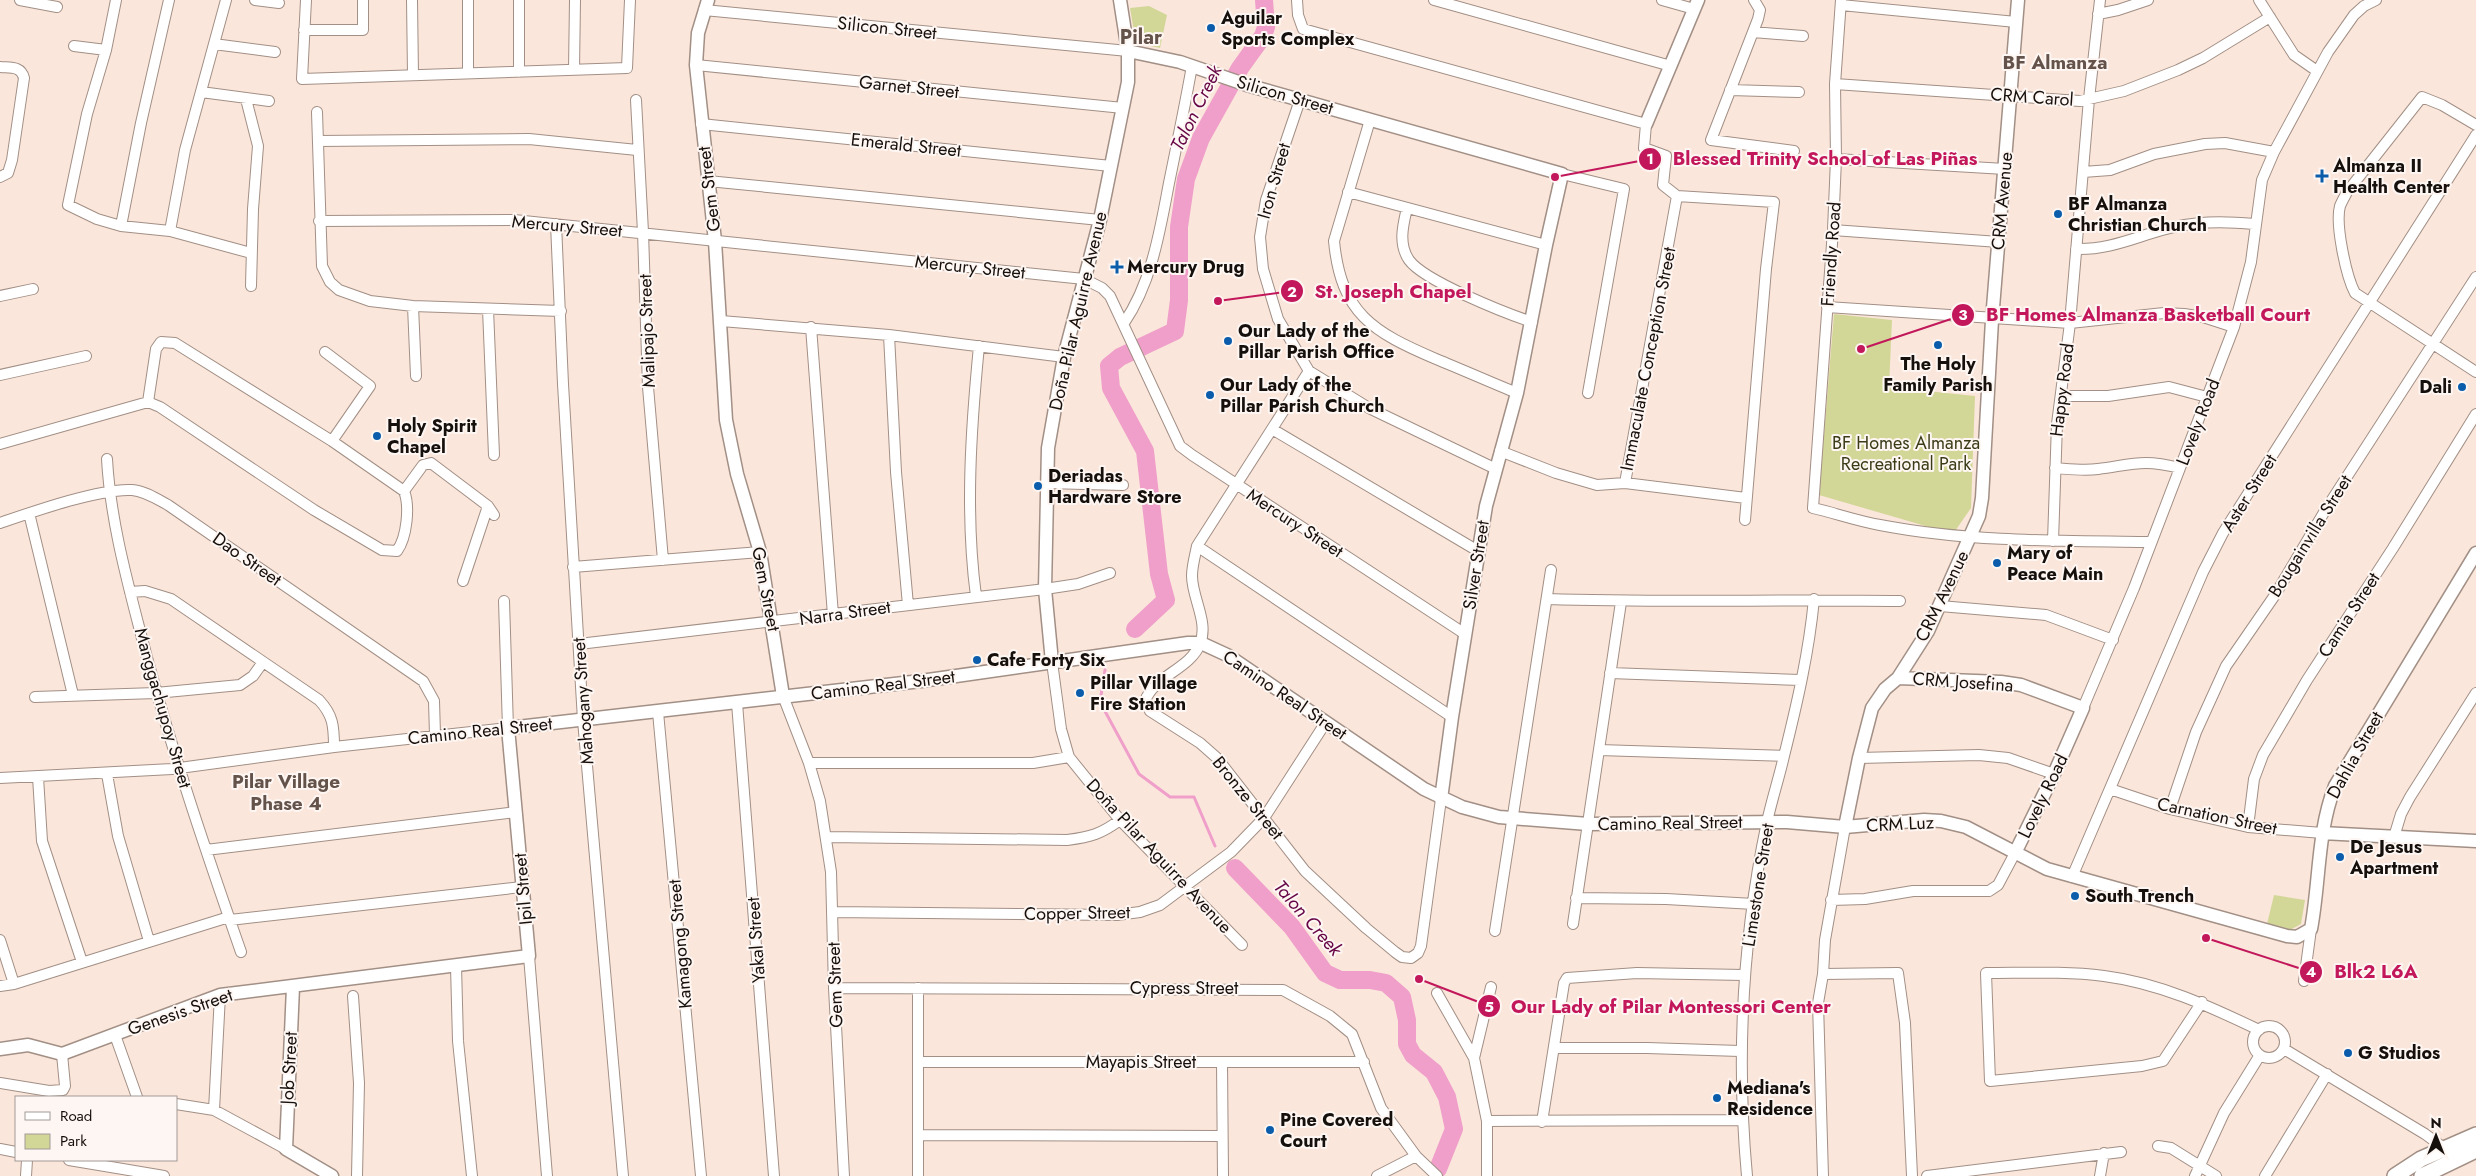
<svg xmlns="http://www.w3.org/2000/svg" width="2476" height="1176" font-family="Jost,sans-serif">
	<style>
		.green { fill: #d2d798 }
		.lines { fill: none; stroke-linecap: round; stroke-linejoin: round }
		.stream { stroke: #ef9fc9; stroke-width: 3 }
		.river { stroke: #ef9fc9; stroke-width: 18 }
		.minor-casing { stroke: #a28f85; stroke-width: 12 }
		.tertiary-casing { stroke: #a28f85; stroke-width: 15 }
		.primary-casing { stroke: #a28f85; stroke-width: 18 }
		.minor { stroke: #fff; stroke-width: 10 }
		.tertiary { stroke: #fff; stroke-width: 12 }
		.primary { stroke: #fff; stroke-width: 15 }
		.poi-dot { fill: #0b5dab; stroke: #fef6f2; stroke-width: 2 }
		.labels { text-anchor: middle; dominant-baseline: central; stroke-width: 4; stroke-linejoin: round; paint-order: stroke }
		.poi-label { font-size: 18px; font-weight: bold; fill: #16100c; stroke: #fef6f2; text-anchor: start }
		.street-label { font-size: 18px; fill: #16100c; stroke: #fef6f2 }
		.park-label { font-size: 18px; fill: #3a3c18; stroke: #fef6f2 }
		.neighbourhood-label { font-size: 19px; font-weight: bold; fill: #64534a; stroke: #fef6f2 }
		.water-label { font-size: 19px; font-style: italic; fill: #660646; stroke: #fef6f2 }
		.quarter-label { font-size: 20px; font-weight: bold; fill: #64534a; stroke: #fef6f2 }
		.leader { fill: none; stroke: #c2185b; stroke-width: 2 }
		.callout-dot { fill: #c2185b; stroke: #fef6f2; stroke-width: 2 }
		.mark-label { font-size: 15px; text-anchor: middle; font-weight: bold; fill: #fff }
		.callout-label { font-size: 19px; text-anchor: middle; font-weight: bold; fill: #c2185b; stroke: #fef6f2; stroke-width: 4; stroke-linejoin: round; paint-order: stroke }
	</style>
	<rect width="100%" height="100%" fill="#fbe6db"/>
	<path class="green" d="M1149 6 1167 15 1160 48 1136 43 1130 8Z
		M1834 314 1892 320 1889 387 1975 396 1971 508 1953 534 1819 495Z
		M2274 895 2305 900 2301 924 2290 930 2267 924Z"/>
	<g class="lines">
		<path class="stream" d="M1105 670 1100 702 1139 774 1170 797H1194L1215 846"/>
		<path class="river" d="M1135 629 1166 600 1159 574 1145 451 1111 388 1109 366 1120 357 1175 331 1179 300V227L1186 179 1201 138 1240 68 1263 36 1266 27 1264 0
			M1235 868 1292 927 1325 973 1340 980H1370L1386 983 1402 997 1407 1020V1044L1413 1055 1434 1072 1447 1097 1454 1129 1438 1169"/>
		<defs>
			<path id="minor" d="M20 0 57 7
				M116 0 106 50 87 114 68 205 97 219 121 226 170 231 251 253
				M255 0 279 3
				M306 0 302 79 627 68 630 0
				M412 0 413 75
				M468 0V73
				M519 0V72
				M1297 0 1298 15 1303 29 1646 124 1644 148 1666 156 1663 185 1677 196 1774 202 1766 269 1745 520
				M1434 0 1671 66
				M1662 0 1694 9
				M1754 0 1760 10 1758 19 1711 140 1794 151
				M1841 0 1835 84 1836 159 1833 230 1813 508C1835 513 1857 521 1880 525 1968 542 2060 541 2150 542
				M2259 0 2294 55 2317 71
				M1841 5 2016 22
				M704 10 1128 51
				M2098 14 2118 10 2148 0
				M304 30H363V0
				M1753 32 1803 36
				M214 44 275 52
				M74 46 106 50
				M696 65 1123 108
				M0 67C11 68 21 66 24 78L12 160 8 173 0 177
				M574 70 575 0
				M1835 84 2080 101 2124 91 2178 70 2203 58 2270 17
				M1730 90 1799 92
				M201 92 269 101
				M246 99 258 146 253 209 251 286
				M636 100 643 232 648 387 663 560
				M1300 100 1266 200 1260 237 1263 269 1278 319 1309 371 1369 408 1496 469
				M317 112 322 266 330 282 339 290 370 301 413 306 561 311
				M1370 120 1334 241C1341 314 1373 332 1436 359 1463 370 1490 382 1517 393
				M701 124 1111 166
				M2476 125 2442 105 2422 97 2347 192C2345 196 2342 201 2340 206 2335 224 2346 276 2355 293L2476 372
				M318 141 529 139 637 150
				M1836 159 2005 169
				M2083 172 2110 170 2154 154 2205 144 2225 143 2274 152
				M1562 174 1624 189 1588 393
				M708 181 1100 220
				M1348 192 1546 245
				M1407 208C1403 225 1398 244 1409 260 1424 281 1505 313 1532 322
				M319 221 514 220 1084 279 1102 288 1110 296 1180 446 1192 455 1465 634
				M556 224 563 384 583 720 623 1176
				M121 226 141 123 169 0
				M1833 230 1999 242
				M170 231 185 150 226 0
				M2076 249C2108 250 2133 238 2162 230 2194 221 2222 221 2254 224
				M0 296 33 289
				M413 306 416 376
				M1827 307 2070 323 2164 313 2184 314 2203 317 2234 327
				M488 309 494 455
				M721 321 889 335 1064 357
				M1124 323C1152 282 1160 230 1169 183 1177 144 1185 105 1192 66
				M811 327 833 615
				M889 335 896 472 908 605
				M325 352 370 386 332 441
				M1309 371 1197 546C1195 556 1192 566 1192 576 1192 598 1209 622 1200 644 1190 669 1154 676 1145 701L1150 711 1200 743 1217 758 1305 871 1366 928 1395 952 1402 957 1411 958 1418 953 1421 946 1441 799
				M0 375 86 356
				M2061 396H2108L2169 387 2207 397
				M148 402 160 407 314 510 382 550 397 551C407 537 410 506 404 491
				M148 402 156 349 161 342 175 343 332 441 404 491
				M1272 429 1478 551
				M0 444 148 402
				M1500 451 1556 473 1597 485 1625 483 1746 498
				M107 459C110 514 124 569 138 623 166 734 203 843 241 952
				M2055 468C2069 469 2084 471 2098 469 2135 464 2143 459 2180 468
				M1046 483 1123 485
				M1625 483 1677 196
				M404 491 423 465 431 463 488 506 494 515
				M29 513 73 695
				M0 523C32 512 100 488 132 490 145 491 157 499 168 505L423 681 434 701 435 735
				M2053 541 2057 424 2070 323 2089 99 2100 0
				M1197 546 1452 717
				M573 567 760 552
				M463 581 488 506
				M130 592 145 591 171 599 319 700C333 715 334 726 334 747
				M976 596C965 514 971 428 979 346
				M1548 599C1665 603 1782 599 1900 601
				M1940 606 2046 615 2113 640
				M579 644 1045 589 1078 584 1110 573
				M1052 662 1061 729 1069 757 1120 820 1242 945
				M1610 673 1800 680
				M783 696 809 763 820 801 831 872 834 988 844 1176
				M35 697 156 693 240 685 253 676 263 662
				M737 703 774 1176
				M2083 708 2134 588 2234 327 2251 262 2262 180 2274 152 2328 52 2354 15 2364 6 2376 0
				M658 712 701 1176
				M1599 750 1784 756
				M1859 758 1979 755 2008 758 2054 774
				M809 763H1033L1069 757
				M107 774 118 836 149 941
				M38 777 42 841 82 962
				M0 778 172 769 334 747 508 728 504 601
				M2110 789 2170 809 2248 827 2322 833
				M2170 809 2196 732 2226 666 2275 595 2326 509 2476 277
				M2248 827 2254 779 2263 755 2307 680 2393 548 2476 414
				M827 837 1067 840C1091 837 1101 834 1120 820
				M2394 837 2401 814 2410 797 2476 693
				M206 850 516 812
				M2072 877 2203 572 2223 533 2476 135
				M1576 898 1666 899 1754 904
				M1831 900 1865 899 1913 891H1989L1998 885 2015 853
				M833 912 1117 915 1140 912 1160 905 1231 852 1264 818 1326 722
				M230 920 522 887
				M1573 924 1621 602
				M1495 931 1551 570
				M0 940 14 984
				M529 956 547 1176
				M456 966 458 1041 472 1176
				M1823 974 1898 973 1905 1023 1912 1176
				M2304 981 2311 929
				M0 986 14 984 229 917
				M834 988 1283 990 1330 1016 1352 1034 1381 1108 1416 1156 1437 1176
				M1437 993 1474 1058 1487 1121V1176
				M353 996 359 1083 357 1176
				M2202 1002 2163 1061 2142 1066 1990 1081 1986 973C2025 973 2065 971 2104 976 2159 983 2209 1006 2259 1030
				M2253 1042a16 16 0 1 1 32 0a16 16 0 1 1-32 0Z
				M115 1035 137 1097
				M1554 1048H1647L1740 1051
				M2284 1049 2425 1134 2444 1148
				M1474 1058 1491 987
				M918 1062H1364
				M1222 1062 1223 1176
				M0 1083 49 1091 63 1090 65 1086 62 1054
				M176 1104 214 1110 286 1149
				M214 1110 220 995
				M1487 1121 1742 1120
				M1542 1122 1564 983 1567 978 1637 973 1744 975
				M918 1135 1222 1136
				M2158 1146 2171 1148 2216 1176
				M0 1149 16 1152
				M69 1160 164 1176
				M26 1176 27 1160
				M918 1176V988
				M1377 1176 1416 1156
				M1747 1176C1736 1056 1742 940 1767 822 1772 799 1779 778 1784 756 1797 704 1809 652 1814 599
				M1823 1176 1818 1003 1823 974 1825 940 1845 827
				M1927 1176 2121 1152
				M2100 1176 2104 1153
				M2195 1176 2224 1113 2260 1055
				M2265 1176 2327 1074"/>
			<path id="tertiary" d="M708 0 698 33 696 65 715 241 726 420 737 474 760 552 783 696
				M1128 51 1180 62 1247 85 1562 174 1546 245 1517 393 1486 506 1452 717 1441 799
				M1646 124 1698 0
				M1052 662 1045 589 1048 448 1064 357 1100 220 1128 82V51L1120 0
				M1898 678 2001 682 2021 685 2083 708 2054 774 2015 853
				M1845 827 1859 758 1872 708 1885 689 1898 678 1928 631 1979 516 1982 498 1992 320 2018 0
				M2322 833 2476 841
				M293 987 286 1149 332 1176
				M0 1049 28 1045 62 1054 220 995 529 956 508 728 921 681 1188 643H1201L1227 655 1424 789 1462 807 1499 817 1588 824 1787 822 1845 827 1924 820 1941 821 1966 827 2047 869 2287 936 2297 937 2311 929C2320 881 2317 832 2335 786L2476 553"/>
			<path id="primary" d="M2395 1176 2421 1159 2476 1135
				M2422 1176 2476 1150"/>
		</defs>
		<use href="#minor" class="minor-casing"/>
		<use href="#tertiary" class="tertiary-casing"/>
		<use href="#primary" class="primary-casing"/>
		<use href="#minor" class="minor"/>
		<use href="#tertiary" class="tertiary"/>
		<use href="#primary" class="primary"/>
	</g>
	<g class="poi-dot">
		<circle cx="1211" cy="28" r="5"/>
		<path d="M2319.5 168.5h5v5h5v5h-5v5h-5v-5h-5v-5h5z"/>
		<circle cx="2058" cy="214" r="5"/>
		<path d="M1114.5 259.5h5v5h5v5h-5v5h-5v-5h-5v-5h5z"/>
		<circle cx="1228" cy="341" r="5"/>
		<circle cx="1938" cy="345" r="5"/>
		<circle cx="2462" cy="387" r="5"/>
		<circle cx="1210" cy="395" r="5"/>
		<circle cx="377" cy="436" r="5"/>
		<circle cx="1038" cy="486" r="5"/>
		<circle cx="1997" cy="563" r="5"/>
		<circle cx="977" cy="660" r="5"/>
		<circle cx="1080" cy="693" r="5"/>
		<circle cx="2340" cy="857" r="5"/>
		<circle cx="2075" cy="896" r="5"/>
		<circle cx="2348" cy="1053" r="5"/>
		<circle cx="1717" cy="1098" r="5"/>
		<circle cx="1270" cy="1130" r="5"/>
	</g>
	<g class="labels">
		<g class="poi-label">
			<text x="1221" y="18">Aguilar<tspan x="1221" dy="21">Sports Complex</tspan></text>
			<text x="2333" y="166">Almanza II<tspan x="2333" dy="21">Health Center</tspan></text>
			<text x="2068" y="204">BF Almanza<tspan x="2068" dy="21">Christian Church</tspan></text>
			<text x="1127" y="267">Mercury Drug</text>
			<text x="1238" y="331">Our Lady of the<tspan x="1238" dy="21">Pillar Parish Office</tspan></text>
			<text x="1938" y="364" text-anchor="middle">The Holy<tspan x="1938" dy="21">Family Parish</tspan></text>
			<text x="1220" y="385">Our Lady of the<tspan x="1220" dy="21">Pillar Parish Church</tspan></text>
			<text x="2452" y="387" text-anchor="end">Dali</text>
			<text x="387" y="426">Holy Spirit<tspan x="387" dy="21">Chapel</tspan></text>
			<text x="1048" y="476">Deriadas<tspan x="1048" dy="21">Hardware Store</tspan></text>
			<text x="2007" y="553">Mary of<tspan x="2007" dy="21">Peace Main</tspan></text>
			<text x="987" y="660">Cafe Forty Six</text>
			<text x="1090" y="683">Pillar Village<tspan x="1090" dy="21">Fire Station</tspan></text>
			<text x="2350" y="847">De Jesus<tspan x="2350" dy="21">Apartment</tspan></text>
			<text x="2085" y="896">South Trench</text>
			<text x="2358" y="1053">G Studios</text>
			<text x="1727" y="1088">Mediana's<tspan x="1727" dy="21">Residence</tspan></text>
			<text x="1280" y="1120">Pine Covered<tspan x="1280" dy="21">Court</tspan></text>
		</g>
		<g class="street-label">
			<text transform="translate(887 28) rotate(6)">Silicon Street</text>
			<text transform="translate(909 87) rotate(6)">Garnet Street</text>
			<text transform="translate(1285 95) rotate(16)">Silicon Street</text>
			<text transform="translate(2032 97) rotate(4)">CRM Carol</text>
			<text transform="translate(906 145) rotate(6)">Emerald Street</text>
			<text transform="translate(1274 181) rotate(-74)">Iron Street</text>
			<text transform="translate(709 189) rotate(-97)">Gem Street</text>
			<text transform="translate(2002 201) rotate(-85)">CRM Avenue</text>
			<text transform="translate(567 226) rotate(5)">Mercury Street</text>
			<text transform="translate(1831 254) rotate(-86)">Friendly Road</text>
			<text transform="translate(970 267) rotate(6)">Mercury Street</text>
			<text transform="translate(1078 311) rotate(-77)">Doña Pilar Aguirre Avenue</text>
			<text transform="translate(647 331) rotate(-92)">Malipajo Street</text>
			<text transform="translate(1648 359) rotate(-79)">Immaculate Conception Street</text>
			<text transform="translate(2062 390) rotate(-83)">Happy Road</text>
			<text transform="translate(2198 422) rotate(-69)">Lovely Road</text>
			<text transform="translate(2249 493) rotate(-58)">Aster Street</text>
			<text transform="translate(1295 523) rotate(33)">Mercury Street</text>
			<text transform="translate(2310 536) rotate(-58)">Bougainvilla Street</text>
			<text transform="translate(247 559) rotate(35)">Dao Street</text>
			<text transform="translate(1476 565) rotate(-81)">Silver Street</text>
			<text transform="translate(766 589) rotate(79)">Gem Street</text>
			<text transform="translate(1942 596) rotate(-64)">CRM Avenue</text>
			<text transform="translate(845 613) rotate(-8)">Narra Street</text>
			<text transform="translate(2349 615) rotate(-57)">Camia Street</text>
			<text transform="translate(1963 682) rotate(4)">CRM Josefina</text>
			<text transform="translate(883 685) rotate(-7)">Camino Real Street</text>
			<text transform="translate(1285 695) rotate(34)">Camino Real Street</text>
			<text transform="translate(583 701) rotate(-94)">Mahogany Street</text>
			<text transform="translate(163 708) rotate(74)">Manggachupoy Street</text>
			<text transform="translate(480 731) rotate(-6)">Camino Real Street</text>
			<text transform="translate(2355 755) rotate(-61)">Dahlia Street</text>
			<text transform="translate(2043 796) rotate(-64)">Lovely Road</text>
			<text transform="translate(1248 798) rotate(51)">Bronze Street</text>
			<text transform="translate(2217 816) rotate(12)">Carnation Street</text>
			<text transform="translate(1670 823) rotate(-1)">Camino Real Street</text>
			<text transform="translate(1900 824) rotate(-3)">CRM Luz</text>
			<text transform="translate(1159 856) rotate(47)">Doña Pilar Aguirre Avenue</text>
			<text transform="translate(1758 885) rotate(-81)">Limestone Street</text>
			<text transform="translate(523 889) rotate(-95)">Ipil Street</text>
			<text transform="translate(1077 913) rotate(-1)">Copper Street</text>
			<text transform="translate(756 940) rotate(-94)">Yakal Street</text>
			<text transform="translate(680 944) rotate(-95)">Kamagong Street</text>
			<text transform="translate(835 985) rotate(-92)">Gem Street</text>
			<text x="1184" y="988">Cypress Street</text>
			<text transform="translate(180 1012) rotate(-19)">Genesis Street</text>
			<text x="1141" y="1062">Mayapis Street</text>
			<text transform="translate(289 1068) rotate(-87)">Job Street</text>
		</g>
		<g class="park-label">
			<text x="1906" y="443">BF Homes Almanza<tspan x="1906" dy="21">Recreational Park</tspan></text>
		</g>
		<g class="neighbourhood-label">
			<text x="2055" y="62">BF Almanza</text>
			<text x="286" y="781">Pilar Village<tspan x="286" dy="22">Phase 4</tspan></text>
		</g>
		<g class="water-label">
			<text transform="translate(1196 108) rotate(-64)">Talon Creek</text>
			<text transform="translate(1308 918) rotate(49)">Talon Creek</text>
		</g>
		<g class="quarter-label">
			<text x="1141" y="37">Pilar</text>
		</g>
	</g>
	<path class="leader" d="M1555 177L1650 159M1218 301L1292 291M1861 349L1963 315M2206 938L2311 972M1419 979L1489 1006"/>
	<g class="callout-dot">
		<circle cx="1555" cy="177" r="5"/>
		<circle cx="1218" cy="301" r="5"/>
		<circle cx="1861" cy="349" r="5"/>
		<circle cx="2206" cy="938" r="5"/>
		<circle cx="1419" cy="979" r="5"/>
		<circle cx="1650" cy="159" r="12"/>
		<circle cx="1292" cy="291" r="12"/>
		<circle cx="1963" cy="315" r="12"/>
		<circle cx="2311" cy="972" r="12"/>
		<circle cx="1489" cy="1006" r="12"/>
	</g>
	<g class="mark-label">
		<text x="1650" y="164">1</text>
		<text x="1292" y="297">2</text>
		<text x="1963" y="320">3</text>
		<text x="2311" y="977">4</text>
		<text x="1489" y="1012">5</text>
	</g>
	<g class="callout-label">
		<text x="1825" y="165">Blessed Trinity School of Las Piñas</text>
		<text x="1393" y="298">St. Joseph Chapel</text>
		<text x="2148" y="321">BF Homes Almanza Basketball Court</text>
		<text x="2376" y="978">Blk2 L6A</text>
		<text x="1671" y="1013">Our Lady of Pilar Montessori Center</text>
	</g>
	<rect x="15" y="1096" width="162" height="65" fill="#fef6f2" stroke="#a19a96"/>
	<rect x="25" y="1112" width="25" height="8" fill="#ffffff" stroke="#a19a96"/>
	<text x="60" y="1121" font-size="15" fill="#16100c">Road</text>
	<rect x="25" y="1134" width="25" height="15" fill="#d2d798" stroke="#a19a96"/>
	<text x="60" y="1146" font-size="15" fill="#16100c">Park</text>
	<g transform="translate(2436 1136)" stroke="#fef6f2" stroke-width="4" paint-order="stroke">
	<path d="M0-4L9 19L0 12L-9 19Z" fill="#16100c"/>
	<text y="-8" font-size="14" font-weight="bold" text-anchor="middle" fill="#16100c">N</text>
	</g>
</svg>
